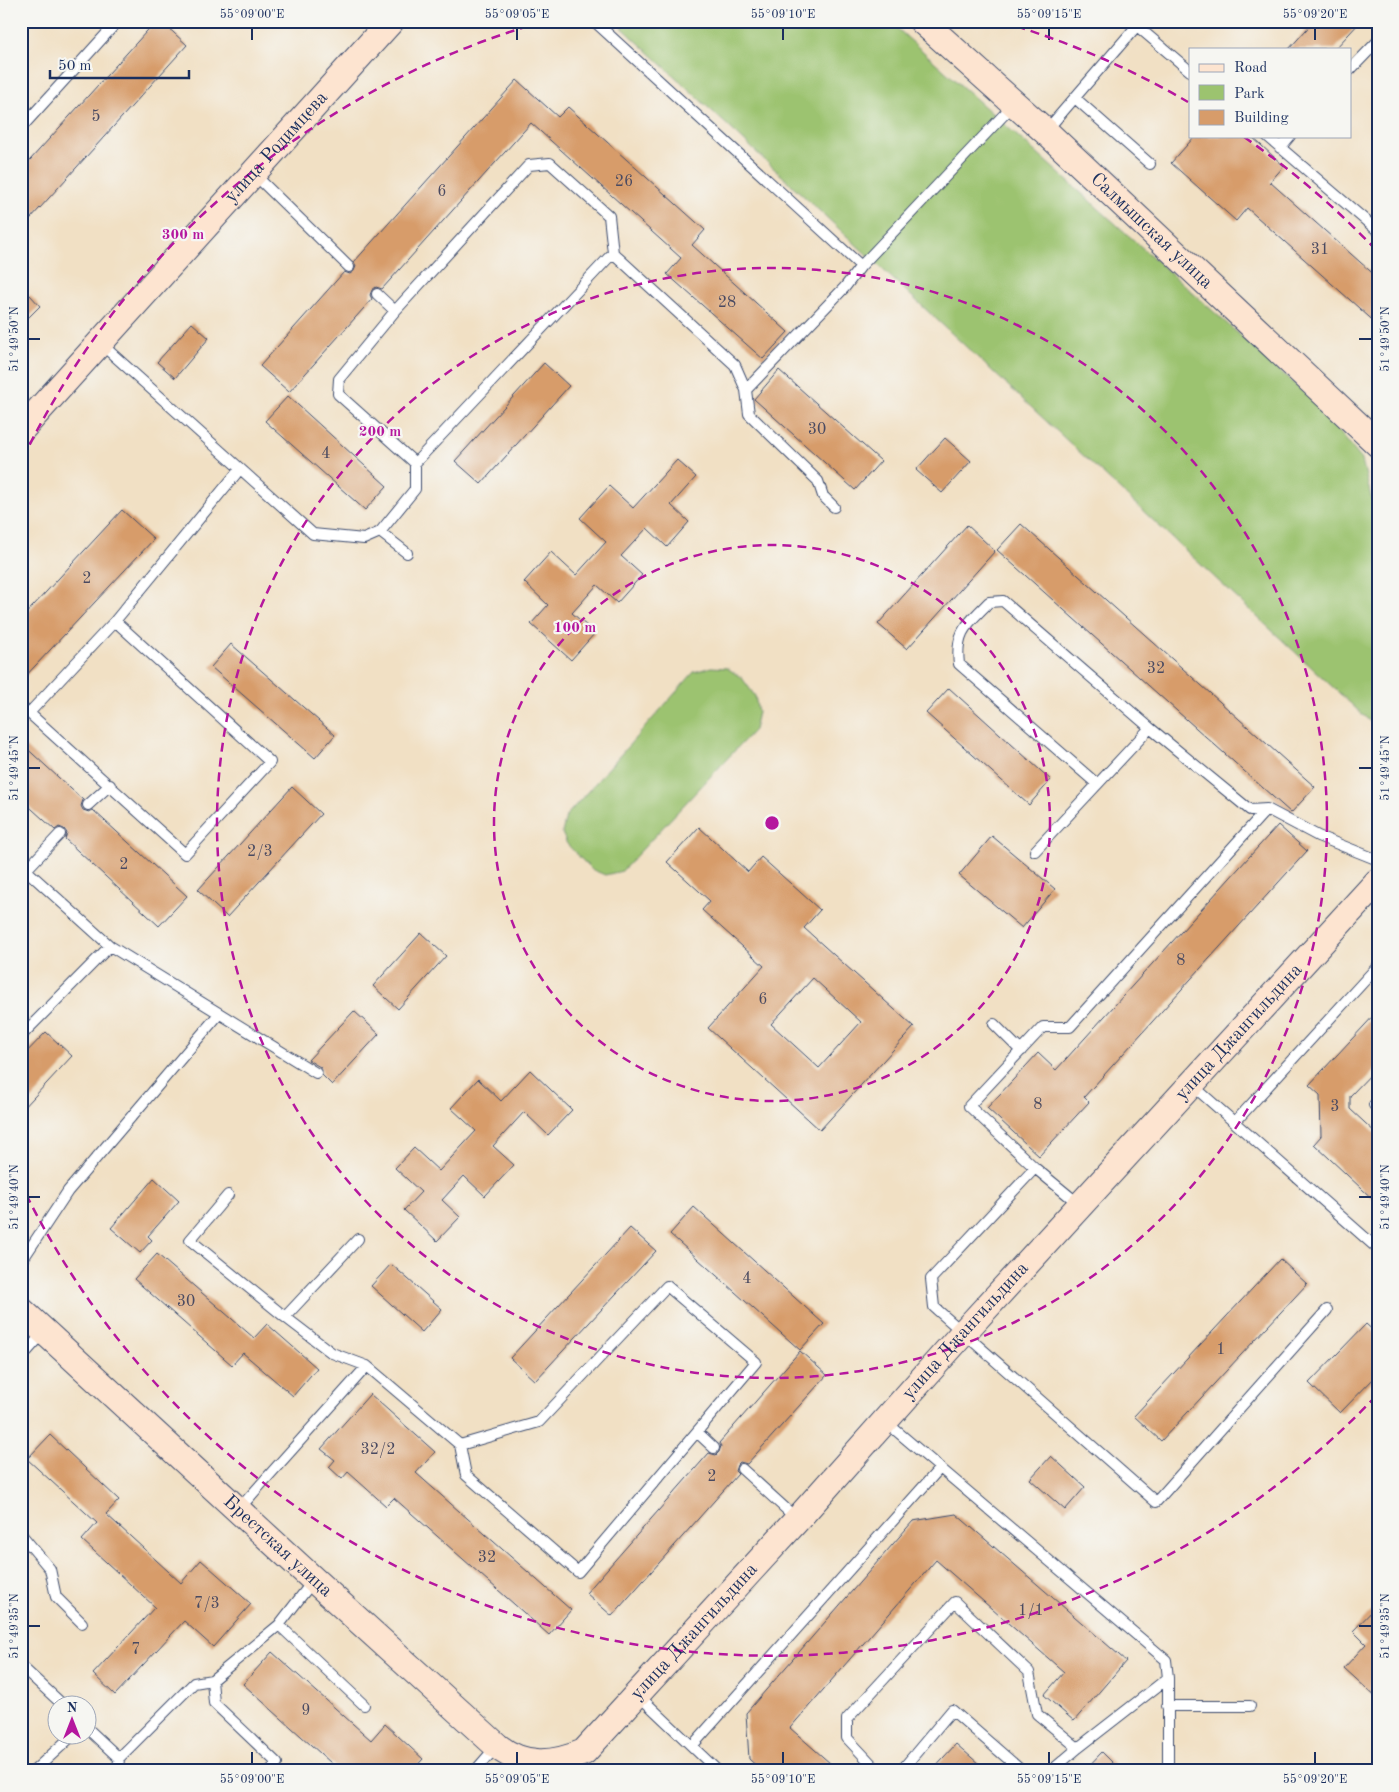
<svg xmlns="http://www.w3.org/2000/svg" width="1399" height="1792" font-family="'Old Standard TT',serif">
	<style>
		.green { fill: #9cc36f; stroke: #5c7966 }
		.building { fill: #d79c6a; fill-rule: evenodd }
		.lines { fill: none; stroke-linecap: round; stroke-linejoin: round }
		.lane-casing { stroke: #3b4a6d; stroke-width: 12 }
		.secondary-casing { stroke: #3b4a6d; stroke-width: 28 }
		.lane { stroke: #fff; stroke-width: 10 }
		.secondary { stroke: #fde4d0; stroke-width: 26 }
		.ticks { fill: none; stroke: #1b2f5e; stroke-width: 2 }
		.ring { fill: none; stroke: #b5179e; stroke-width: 2.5; stroke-dasharray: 9 6 }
		.labels { text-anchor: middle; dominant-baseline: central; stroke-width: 4.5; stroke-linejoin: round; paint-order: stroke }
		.number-label { font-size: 16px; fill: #4a4a61 }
		.street-label { font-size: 19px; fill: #1b2f5e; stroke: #f6f6f2 }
		.centre { fill: #b5179e; stroke: #f6f6f2; stroke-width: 2.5 }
		.ring-label { font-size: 15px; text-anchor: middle; font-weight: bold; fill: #b5179e; stroke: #f6f6f2; stroke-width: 4.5; stroke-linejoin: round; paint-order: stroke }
		.neatline { fill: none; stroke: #1b2f5e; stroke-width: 2 }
		.ticks-label { font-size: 12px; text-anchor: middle; fill: #1b2f5e }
	</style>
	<rect width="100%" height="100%" fill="#f6f6f2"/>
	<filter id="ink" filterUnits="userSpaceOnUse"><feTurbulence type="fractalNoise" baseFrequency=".02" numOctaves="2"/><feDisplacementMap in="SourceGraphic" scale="10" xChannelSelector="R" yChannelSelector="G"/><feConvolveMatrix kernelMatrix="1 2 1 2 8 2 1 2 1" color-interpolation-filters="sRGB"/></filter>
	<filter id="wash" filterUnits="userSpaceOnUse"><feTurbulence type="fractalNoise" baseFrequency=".0096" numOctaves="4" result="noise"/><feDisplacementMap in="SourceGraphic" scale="20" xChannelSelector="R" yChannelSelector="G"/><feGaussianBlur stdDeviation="1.12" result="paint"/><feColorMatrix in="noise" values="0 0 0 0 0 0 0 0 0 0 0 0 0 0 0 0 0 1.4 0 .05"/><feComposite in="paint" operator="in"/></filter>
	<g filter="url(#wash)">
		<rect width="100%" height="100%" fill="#f1e0c4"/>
		<path class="green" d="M615 21H889L1318 405 1362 460 1378 525V729Z
			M711 667 727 668 742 678 755 696 758 712 754 730 622 871 605 875 591 869 567 844 562 833 566 816 694 672Z"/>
		<g id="blocks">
			<path class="building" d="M156 21H161L187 45 21 229V170Z
				M1314 21H1361L1335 49H1289Z
				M517 80 558 117 568 107 705 230 692 245 788 332 763 359 667 274 681 258 531 123 382 289 376 287 372 290 370 295 372 299 289 392 260 366 344 272 350 274 354 271 356 266 354 262Z
				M1195 136H1251L1284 166 1270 182 1378 278V325L1247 208 1236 221 1171 163Z
				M30 295 40 306 21 325V304Z
				M192 323 209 338 175 378 157 362Z
				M544 363 569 386 481 484 455 461Z
				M779 370 881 461 855 490 754 399Z
				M288 396 387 486 365 510 265 421Z
				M945 438 971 461 942 493 916 470Z
				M677 460 696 477 671 505 689 522 667 547 647 528 621 556 642 575 617 603 597 585 572 613 595 633 571 660 531 624 548 605 524 582 551 552 576 575 606 542 580 518 609 486 633 508Z
				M122 510 154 539 21 681V619Z
				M1021 524 1315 787 1291 813 997 550Z
				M967 525 995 551 907 649 878 624Z
				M231 644 335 735 315 758 211 667Z
				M949 688 1051 780 1029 805 926 713Z
				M21 743 83 800 81 806 83 810 89 812 93 810 187 896 159 926 65 839 67 833 64 829 59 827 55 830 21 799Z
				M292 787 321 814 227 917 198 890Z
				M1278 825 1307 851 1084 1097 1089 1102 1039 1156 987 1108 1038 1053 1056 1070Z
				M699 827 748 872 761 857 820 910 804 928 914 1027 820 1130 708 1028 764 966 702 910 710 901 667 862ZM813 978 861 1022 819 1068 771 1024Z
				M992 836 1055 889 1022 928 959 875Z
				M421 933 446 956 398 1009 373 986Z
				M354 1011 379 1034 332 1085 322 1075V1070L320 1067 308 1060Z
				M1378 1011V1067L1350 1096V1109L1378 1135V1204L1314 1144 1321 1136 1320 1095 1309 1085Z
				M46 1032 72 1056 21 1111V1058Z
				M530 1070 572 1110 548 1135 524 1112 493 1146 514 1165 485 1196 464 1176 442 1200 460 1217 437 1241 404 1210 421 1192 395 1168 414 1148 439 1171 476 1131 451 1108 478 1079 501 1101Z
				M154 1178 179 1201 148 1236 152 1240 140 1253 111 1228Z
				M694 1207 824 1324 800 1350 670 1234Z
				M630 1228 656 1251 535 1381 510 1358Z
				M157 1254 254 1338 267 1324 317 1368 293 1396 243 1353 232 1365 134 1279Z
				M1280 1259 1307 1284 1161 1441 1134 1416Z
				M391 1264 442 1309 422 1332 371 1286Z
				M1366 1324 1378 1335V1374L1340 1413 1309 1383Z
				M800 1351 827 1375 747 1464 740 1462 737 1465 735 1471 738 1474 612 1616 586 1593 709 1453 716 1455 719 1452 721 1446 719 1443Z
				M370 1394 435 1452 416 1473 571 1610 549 1635 394 1498 386 1506 348 1472 342 1479 329 1467 335 1460 321 1449Z
				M50 1435 119 1500 106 1514 181 1583 201 1560 251 1604 213 1647 184 1621 115 1695 93 1674 155 1607 82 1540 97 1523 27 1459Z
				M1051 1456 1085 1487 1065 1510 1030 1479Z
				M956 1514 1126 1661 1074 1721 1044 1695 1064 1672 936 1560 790 1728 839 1771H762L749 1759 746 1713 913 1521Z
				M1378 1605V1699L1344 1668 1366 1644 1353 1631Z
				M272 1652 371 1740 385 1724 423 1759 412 1771H340L243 1684Z
				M956 1744 987 1771H931Z
				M1102 1752 1121 1771H1084Z"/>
		</g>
	</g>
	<g filter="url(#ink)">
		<use href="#blocks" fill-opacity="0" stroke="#3b4a6d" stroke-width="1"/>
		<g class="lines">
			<defs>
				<path id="lane" d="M594 21 861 266 1014 104
					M1137 26 1190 71
					M1350 70 1378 41
					M1075 98 1150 164
					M21 128 118 21
					M1046 131 1141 21
					M1267 136 1378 231
					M1280 148 1290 136
					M253 173 349 267
					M613 253 415 463 338 394 339 379 395 311 529 165 550 163 609 216 613 253 735 365 746 390
					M377 294 395 311
					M100 343 313 534 364 539 380 532 415 489V463
					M834 507 823 496 818 481 749 414 746 390 845 287 861 266
					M380 532 407 553
					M115 621 270 762 185 854 29 713 115 621 240 469
					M1150 728 1250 810 1267 809 1318 836 1378 860
					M88 805 110 785
					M1035 851 1150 728 1003 601 989 602C968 624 955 630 959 664L1097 784
					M21 863 26 870 110 946 316 1073
					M26 870 60 834
					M994 1024 1021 1051
					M21 1036 110 946
					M1191 1084 1378 1249
					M1378 1101 1374 1105 1378 1108
					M1235 1122 1378 966
					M1035 1168 931 1279 934 1307 1156 1502 1327 1310
					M228 1195 190 1240 285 1317 332 1353 367 1366
					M1080 1205 1035 1168 969 1106 1043 1027H1070L1267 809
					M21 1262 68 1191 219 1014
					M285 1317 358 1239
					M21 1358 44 1332
					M698 1433 714 1448
					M742 1469 797 1519
					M238 1510 367 1366 460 1445 466 1475 578 1572 756 1362 667 1286 539 1422 460 1445
					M21 1534 50 1569 56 1597 82 1623
					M279 1625 364 1705
					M21 1666 62 1704
					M1168 1678V1771
					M212 1680 214 1703 277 1763 270 1771
					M637 1694 718 1771
					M1167 1706H1250
					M88 1729 119 1758 194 1683 212 1680 279 1625 313 1581
					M692 1746 940 1468
					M34 1771 74 1734
					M118 1771 119 1758
					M475 1771 496 1747
					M878 1771 847 1738V1719L955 1602 1029 1672 1037 1714 1078 1748 1168 1678 1166 1660 886 1422
					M904 1771 905 1766 952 1710 1022 1771
					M1051 1771 1078 1748"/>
				<g id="secondary">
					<path id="s1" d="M922 21 1045 131 1378 444"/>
					<path id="s2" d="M21 430 391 21"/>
					<path id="s3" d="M21 1310 314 1580 497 1746C524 1768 554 1765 584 1752L797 1520 963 1333 1378 881"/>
				</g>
			</defs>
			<use href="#lane" class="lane-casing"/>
			<use href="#secondary" class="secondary-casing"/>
			<use href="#lane" class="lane"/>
			<use href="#secondary" class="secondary"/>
		</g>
	</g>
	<path class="ticks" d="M252 28V40M517 28V40M783 28V40M1049 28V40M1315 28V40M28 339H40M1359 339H1372M28 768H40M1359 768H1372M28 1197H40M1359 1197H1372M28 1626H40M1359 1626H1372M252 1752V1764M517 1752V1764M783 1752V1764M1049 1752V1764M1315 1752V1764"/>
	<g class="ring">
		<circle cx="772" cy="823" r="278"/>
		<circle cx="772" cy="823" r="555"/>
		<path d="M1376 1396A833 833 0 0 1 23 1188M23 458A833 833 0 0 1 542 22M1002 22A833 833 0 0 1 1188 102M1244 137A833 833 0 0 1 1376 250"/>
	</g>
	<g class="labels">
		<g class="number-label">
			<text x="96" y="117">5</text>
			<text x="624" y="182">26</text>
			<text x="442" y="192">6</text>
			<text x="1320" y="250">31</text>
			<text x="727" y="303">28</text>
			<text x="817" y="430">30</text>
			<text x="326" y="454">4</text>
			<text x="87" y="579">2</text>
			<text x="1156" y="669">32</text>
			<text x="260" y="852">2/3</text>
			<text x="124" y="865">2</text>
			<text x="1181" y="961">8</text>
			<text x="763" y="1000">6</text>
			<text x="1038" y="1105">8</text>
			<text x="1335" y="1107">3</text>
			<text x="747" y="1279">4</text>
			<text x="186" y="1302">30</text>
			<text x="1221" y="1350">1</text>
			<text x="378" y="1450">32/2</text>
			<text x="712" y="1477">2</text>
			<text x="487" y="1558">32</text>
			<text x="207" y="1604">7/3</text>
			<text x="1031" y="1611">1/1</text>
			<text x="136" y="1650">7</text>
			<text x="306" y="1711">9</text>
		</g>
		<g class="street-label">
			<text stroke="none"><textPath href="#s2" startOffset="381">улица Родимцева</textPath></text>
			<text stroke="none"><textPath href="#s1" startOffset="311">Салмышская улица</textPath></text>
			<text stroke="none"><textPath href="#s3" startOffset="1711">улица Джангильдина</textPath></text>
			<text stroke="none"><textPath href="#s3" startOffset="1306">улица Джангильдина</textPath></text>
			<text stroke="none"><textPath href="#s3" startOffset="349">Брестская улица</textPath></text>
			<text stroke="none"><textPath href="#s3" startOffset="901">улица Джангильдина</textPath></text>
		</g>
	</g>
	<circle cx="772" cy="823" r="8" class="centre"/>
	<g class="ring-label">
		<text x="183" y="239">300 m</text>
		<text x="380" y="436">200 m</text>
		<text x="575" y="632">100 m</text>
	</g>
	<rect width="1399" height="1792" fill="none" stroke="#f6f6f2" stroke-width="55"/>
	<rect x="1189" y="48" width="162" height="90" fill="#f6f6f2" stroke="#9ea6b7"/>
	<rect x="1199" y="64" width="25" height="8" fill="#fde4d0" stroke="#9ea6b7"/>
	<text x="1234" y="72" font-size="15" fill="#1b2f5e">Road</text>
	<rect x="1199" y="85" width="25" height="15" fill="#9cc36f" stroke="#9ea6b7"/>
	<text x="1234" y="98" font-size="15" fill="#1b2f5e">Park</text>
	<rect x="1199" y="110" width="25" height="15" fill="#d79c6a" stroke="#9ea6b7"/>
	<text x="1234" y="122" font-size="15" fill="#1b2f5e">Building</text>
	<g transform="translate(72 1720)"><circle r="24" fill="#f6f6f2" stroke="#9ea6b7"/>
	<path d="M0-4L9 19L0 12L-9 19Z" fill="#b5179e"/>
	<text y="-8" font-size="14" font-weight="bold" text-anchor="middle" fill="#1b2f5e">N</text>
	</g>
	<path d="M50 70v8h139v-8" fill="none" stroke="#1b2f5e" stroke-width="2.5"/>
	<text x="58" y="70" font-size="15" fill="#1b2f5e" stroke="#f6f6f2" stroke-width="4" paint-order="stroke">50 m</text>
	<rect x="28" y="28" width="1344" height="1736" class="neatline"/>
	<g class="ticks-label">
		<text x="252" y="18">55°09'00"E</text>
		<text x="517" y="18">55°09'05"E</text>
		<text x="783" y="18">55°09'10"E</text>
		<text x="1049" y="18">55°09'15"E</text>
		<text x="1315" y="18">55°09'20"E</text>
		<text transform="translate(14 339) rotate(-90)" y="4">51°49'50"N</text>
		<text transform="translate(1385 339) rotate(-90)" y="4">51°49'50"N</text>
		<text transform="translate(14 768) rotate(-90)" y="4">51°49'45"N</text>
		<text transform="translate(1385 768) rotate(-90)" y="4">51°49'45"N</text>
		<text transform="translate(14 1197) rotate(-90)" y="4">51°49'40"N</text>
		<text transform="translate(1385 1197) rotate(-90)" y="4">51°49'40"N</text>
		<text transform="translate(14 1626) rotate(-90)" y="4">51°49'35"N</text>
		<text transform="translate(1385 1626) rotate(-90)" y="4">51°49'35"N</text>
		<text x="252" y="1783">55°09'00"E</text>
		<text x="517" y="1783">55°09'05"E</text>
		<text x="783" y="1783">55°09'10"E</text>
		<text x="1049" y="1783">55°09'15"E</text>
		<text x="1315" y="1783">55°09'20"E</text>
	</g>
</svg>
